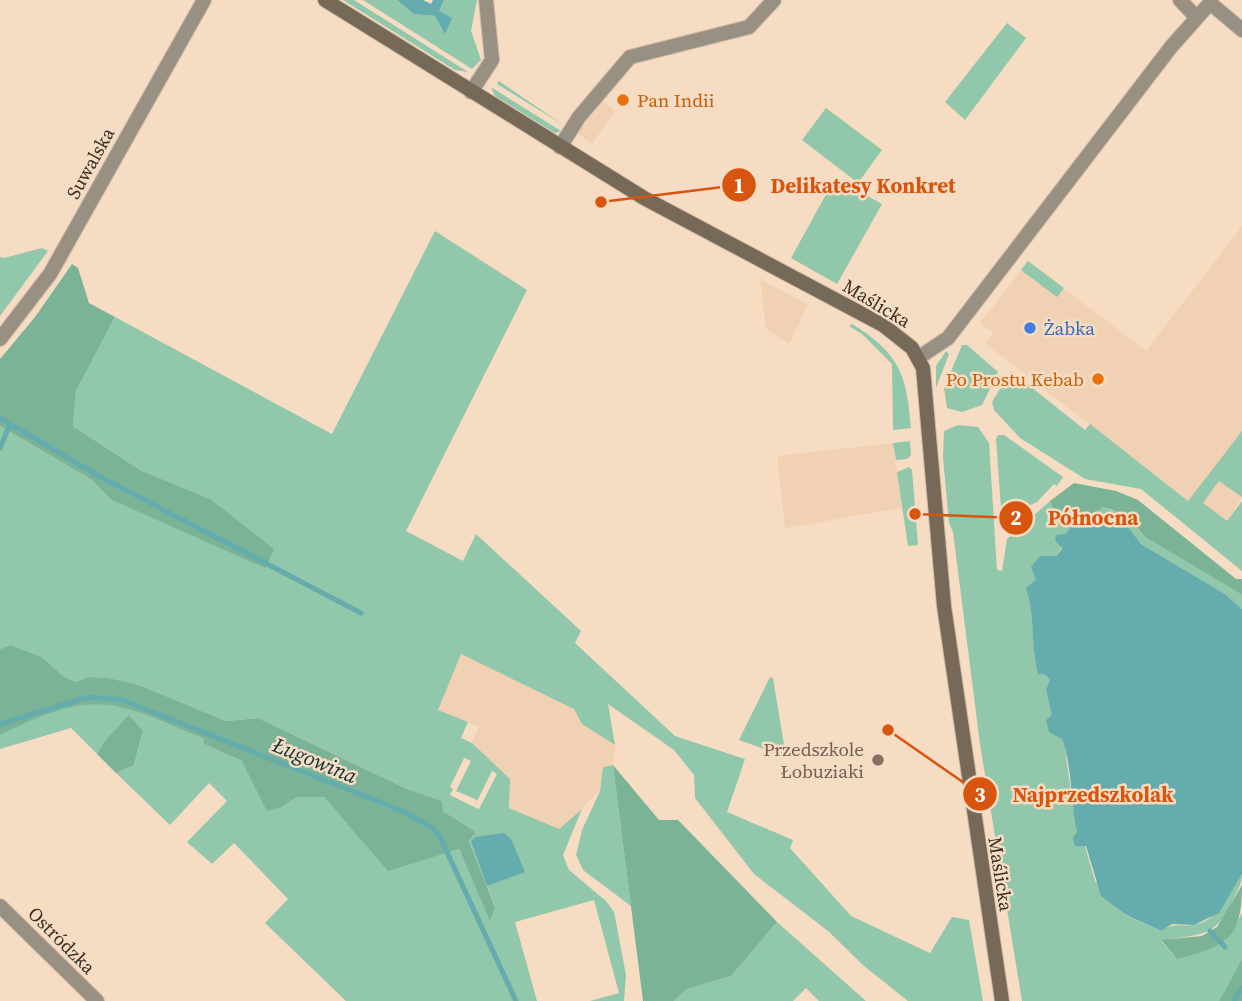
<svg xmlns="http://www.w3.org/2000/svg" width="1242" height="1001" font-family="'Source Serif 4',serif">
	<style>
		.built { fill: #f1d1b3 }
		.green { fill: #91c7ab; fill-rule: evenodd }
		.forest { fill: #7bb397 }
		.water { fill: #64acad }
		.lines { fill: none; stroke-linecap: round; stroke-linejoin: round }
		.stream { stroke: #64acad; stroke-width: 5 }
		.street-casing { stroke: #d1baa4; stroke-width: 16 }
		.secondary-casing { stroke: #d1baa4; stroke-width: 16 }
		.street { stroke: #999084; stroke-width: 14 }
		.secondary { stroke: #766958; stroke-width: 14 }
		.food-dot { fill: #e8710a; stroke: #f6dcc3; stroke-width: 2.5 }
		.shop-dot { fill: #3f7fe0; stroke: #f6dcc3; stroke-width: 2.5 }
		.education-dot { fill: #8d6e63; stroke: #f6dcc3; stroke-width: 2.5 }
		.labels { text-anchor: middle; dominant-baseline: central; stroke-width: 5; stroke-linejoin: round; paint-order: stroke }
		.food-label { font-size: 19px; fill: #c56008; stroke: #f6dcc3; text-anchor: start }
		.street-label { font-size: 19px; fill: #3b3127; stroke: #f6dcc3 }
		.shop-label { font-size: 19px; fill: #366cbe; stroke: #f6dcc3; text-anchor: start }
		.education-label { font-size: 19px; fill: #785e54; stroke: #f6dcc3; text-anchor: end }
		.water-label { font-size: 21px; font-style: italic; fill: #0c3132; stroke: #f6dcc3 }
		.leader { fill: none; stroke: #d7550f; stroke-width: 2.5 }
		.callout-dot { fill: #d7550f; stroke: #f6dcc3; stroke-width: 2.5 }
		.mark-label { font-size: 21px; text-anchor: middle; font-weight: bold; fill: #fff }
		.callout-label { font-size: 21px; text-anchor: middle; font-weight: bold; fill: #d7550f; stroke: #f6dcc3; stroke-width: 5; stroke-linejoin: round; paint-order: stroke }
	</style>
	<rect width="100%" height="100%" fill="#f6dcc3"/>
	<path class="built" d="M603 102 615 111 592 144 577 133Z
		M1242 226V431L1188 501 985 343 994 333 980 323 1028 261 1146 351Z
		M760 279 808 305 789 344 766 329Z
		M893 443 902 508 785 528 777 456Z
		M1219 481 1242 497 1227 522 1203 503Z
		M461 653 575 709 582 724 615 745 613 765 603 767 600 791 559 829 509 808 510 779 472 743 479 727 437 710Z"/>
	<path class="green" d="M343 0H354L468 72 455 70Z
		M363 0H397L415 14 435 16 445 33 439 11 444 0H477L471 31 481 60 472 69Z
		M1007 23 1026 38 965 120 945 102Z
		M499 81 565 126 497 84Z
		M491 87 561 131 555 133 495 96Z
		M826 108 882 150 858 183 802 140Z
		M835 178 882 204 837 284 791 258Z
		M435 231 527 290 406 531 463 561 476 534 581 631 575 643 675 736 745 759 727 812 793 840 790 848 851 916 930 953 952 917 969 920 983 1001H908L864 966 828 931 754 874 695 798 694 775 674 750 608 704 615 745 582 724 574 709 461 654 438 710 468 722 461 738 472 743 510 779 509 808 559 829 582 809 563 855 569 870 606 901 614 912 626 975 624 1001H590L619 993 594 900 515 922 537 1001H346L265 923 288 899 234 843 212 864 187 842 227 801 209 783 170 825 116 773 134 765 143 732 130 716 103 743 97 754 71 728 0 749V735C34 717 78 696 118 706 147 713 176 728 203 738L204 744 242 761 282 807 297 797H324L388 870 459 849 490 920 495 906 469 841 476 832 443 811 442 801 405 788 258 718 226 721 139 685 109 678 88 677 76 682 63 676 42 657 11 645 0 649V426L92 480 110 499H210L140 470 73 426 76 391 115 317 332 434ZM464 758 471 761 456 791 477 800 474 807 450 795 453 789 450 787ZM492 771 497 774 479 809 474 807Z
		M42 248 48 251 0 316V257L4 258Z
		M1028 261 1064 288 1057 297 1021 270Z
		M852 324C899 353 907 374 911 428L893 430 892 364 862 334 849 326Z
		M962 345H967L998 372 982 405 962 412 947 408 944 388Z
		M946 351 949 354 936 388V366Z
		M1011 371 1085 430 1090 424 1188 501 1242 431V497L1219 481 1203 503 1227 521 1242 501V571L1141 489 1085 479 1020 438 994 410 992 402Z
		M958 425 978 427 989 443 997 570 1002 571 1007 539 1050 501 1061 526C1072 520 1096 514 1103 507L1125 515 1145 537 1242 595V609L1225 594 1141 544 1122 519 1093 520 1071 527 1057 556 1035 573 1036 580 1027 589C1036 618 1030 644 1038 674L1046 675 1050 680 1046 689 1065 749 1077 833 1085 846 1095 881 1127 916 1162 931C1174 922 1180 927 1193 925 1221 920 1228 894 1242 874 1242 886 1237 890 1233 900 1215 940 1199 933 1161 941L1177 959 1236 924 1242 913V959L1219 1001H1022L980 744 953 532 949 523 943 457 944 431Z
		M998 435H1004L1063 477 1057 486 1054 484 1037 502 1028 506 1029 509 1012 519 1014 522 1008 526 1002 522 996 439Z
		M910 441 911 455 907 459 896 460 893 443Z
		M909 467 912 470 918 545 908 546 897 472Z
		M770 677 773 678 786 757 739 740Z
		M613 765 631 906 583 870 576 855 582 830 600 791 603 767Z
		M777 922 866 1001H819L806 988 793 1001H674L687 989 731 976Z"/>
	<path class="forest" d="M72 264 78 268 89 303 115 317 76 391 73 426 140 470 210 499 274 549 265 568 110 499 92 480 0 426V359L35 317Z
		M1074 483 1116 491 1138 500 1236 579H1242V595L1145 537C1132 521 1123 512 1103 507 1096 514 1072 521 1061 526L1050 501Z
		M11 645 42 657 63 676 76 682 88 677 109 678 139 685 226 721 258 718 405 788 442 801 443 811 476 832 469 841 495 907 490 921 459 849 388 871 324 797H297L282 807 267 811 242 761 204 744 203 738C175 728 144 711 115 706 75 698 35 718 0 735V649Z
		M129 715 143 731 134 765 116 773 97 754 103 743Z
		M613 765 659 820H678L777 922 731 976 687 989 674 1001H643Z
		M1242 885C1242 940 1226 946 1177 959L1161 940 1202 936 1217 927Z
		M1242 959V1001H1219Z"/>
	<path class="water" d="M397 0H423L431 4 433 0H444L439 11 452 18 445 34 435 16 414 14Z
		M1102 515 1122 519 1141 544 1225 594 1242 609V874L1219 913 1194 925 1172 924 1162 931 1128 916 1101 896 1086 846H1075L1073 838 1077 832C1070 800 1073 770 1062 739L1049 732 1046 720 1052 715 1046 689 1050 680 1046 675 1038 674C1030 644 1036 618 1026 588L1036 580 1031 567 1040 556H1057L1062 548 1055 540 1056 535 1066 534 1071 527Z
		M504 833 511 839 525 872 487 886 471 841 475 837Z"/>
	<g class="lines">
		<path class="stream" d="M0 418 97 475 361 613
			M0 448 10 424
			M0 724 88 697 122 700 405 812 432 828 440 837 516 1001
			M1210 931 1225 947
			M1234 1001 1242 988"/>
		<defs>
			<path id="street" d="M1180 0 1196 17
				M471 92 492 60 486 0
				M560 147 579 117 630 57 749 27 774 0
				M0 339 50 274 204 0
				M918 358 948 338 1171 47 1210 3 1242 30
				M0 906 97 1001"/>
			<path id="secondary" d="M325 0 644 198 883 325 912 348 923 368 944 606 1002 1001"/>
		</defs>
		<use href="#street" class="street-casing"/>
		<use href="#secondary" class="secondary-casing"/>
		<use href="#street" class="street"/>
		<use href="#secondary" class="secondary"/>
	</g>
	<g class="food-dot">
		<circle cx="623" cy="100" r="7"/>
		<circle cx="1098" cy="379" r="7"/>
	</g>
	<circle class="shop-dot" cx="1030" cy="328" r="7"/>
	<circle class="education-dot" cx="878" cy="760" r="7"/>
	<g class="labels">
		<g class="food-label">
			<text x="637" y="100">Pan Indii</text>
			<text x="1084" y="379" text-anchor="end">Po Prostu Kebab</text>
		</g>
		<g class="street-label">
			<text transform="translate(90 163) rotate(-61)">Suwalska</text>
			<text transform="translate(877 303) rotate(31)">Maślicka</text>
			<text transform="translate(1001 874) rotate(81)">Maślicka</text>
			<text transform="translate(62 940) rotate(45)">Ostródzka</text>
		</g>
		<g class="shop-label">
			<text x="1044" y="328">Żabka</text>
		</g>
		<g class="education-label">
			<text x="864" y="749">Przedszkole<tspan x="864" dy="22">Łobuziaki</tspan></text>
		</g>
		<g class="water-label">
			<text transform="translate(315 760) rotate(22)">Ługowina</text>
		</g>
	</g>
	<path class="leader" d="M601 202L739 185M915 514L1016 518M888 730L980 794"/>
	<g class="callout-dot">
		<circle cx="601" cy="202" r="7"/>
		<circle cx="915" cy="514" r="7"/>
		<circle cx="888" cy="730" r="7"/>
		<circle cx="739" cy="185" r="18"/>
		<circle cx="1016" cy="518" r="18"/>
		<circle cx="980" cy="794" r="18"/>
	</g>
	<g class="mark-label">
		<text x="739" y="193">1</text>
		<text x="1016" y="525">2</text>
		<text x="980" y="802">3</text>
	</g>
	<g class="callout-label">
		<text x="863" y="193">Delikatesy Konkret</text>
		<text x="1093" y="525">Północna</text>
		<text x="1093" y="802">Najprzedszkolak</text>
	</g>
</svg>
